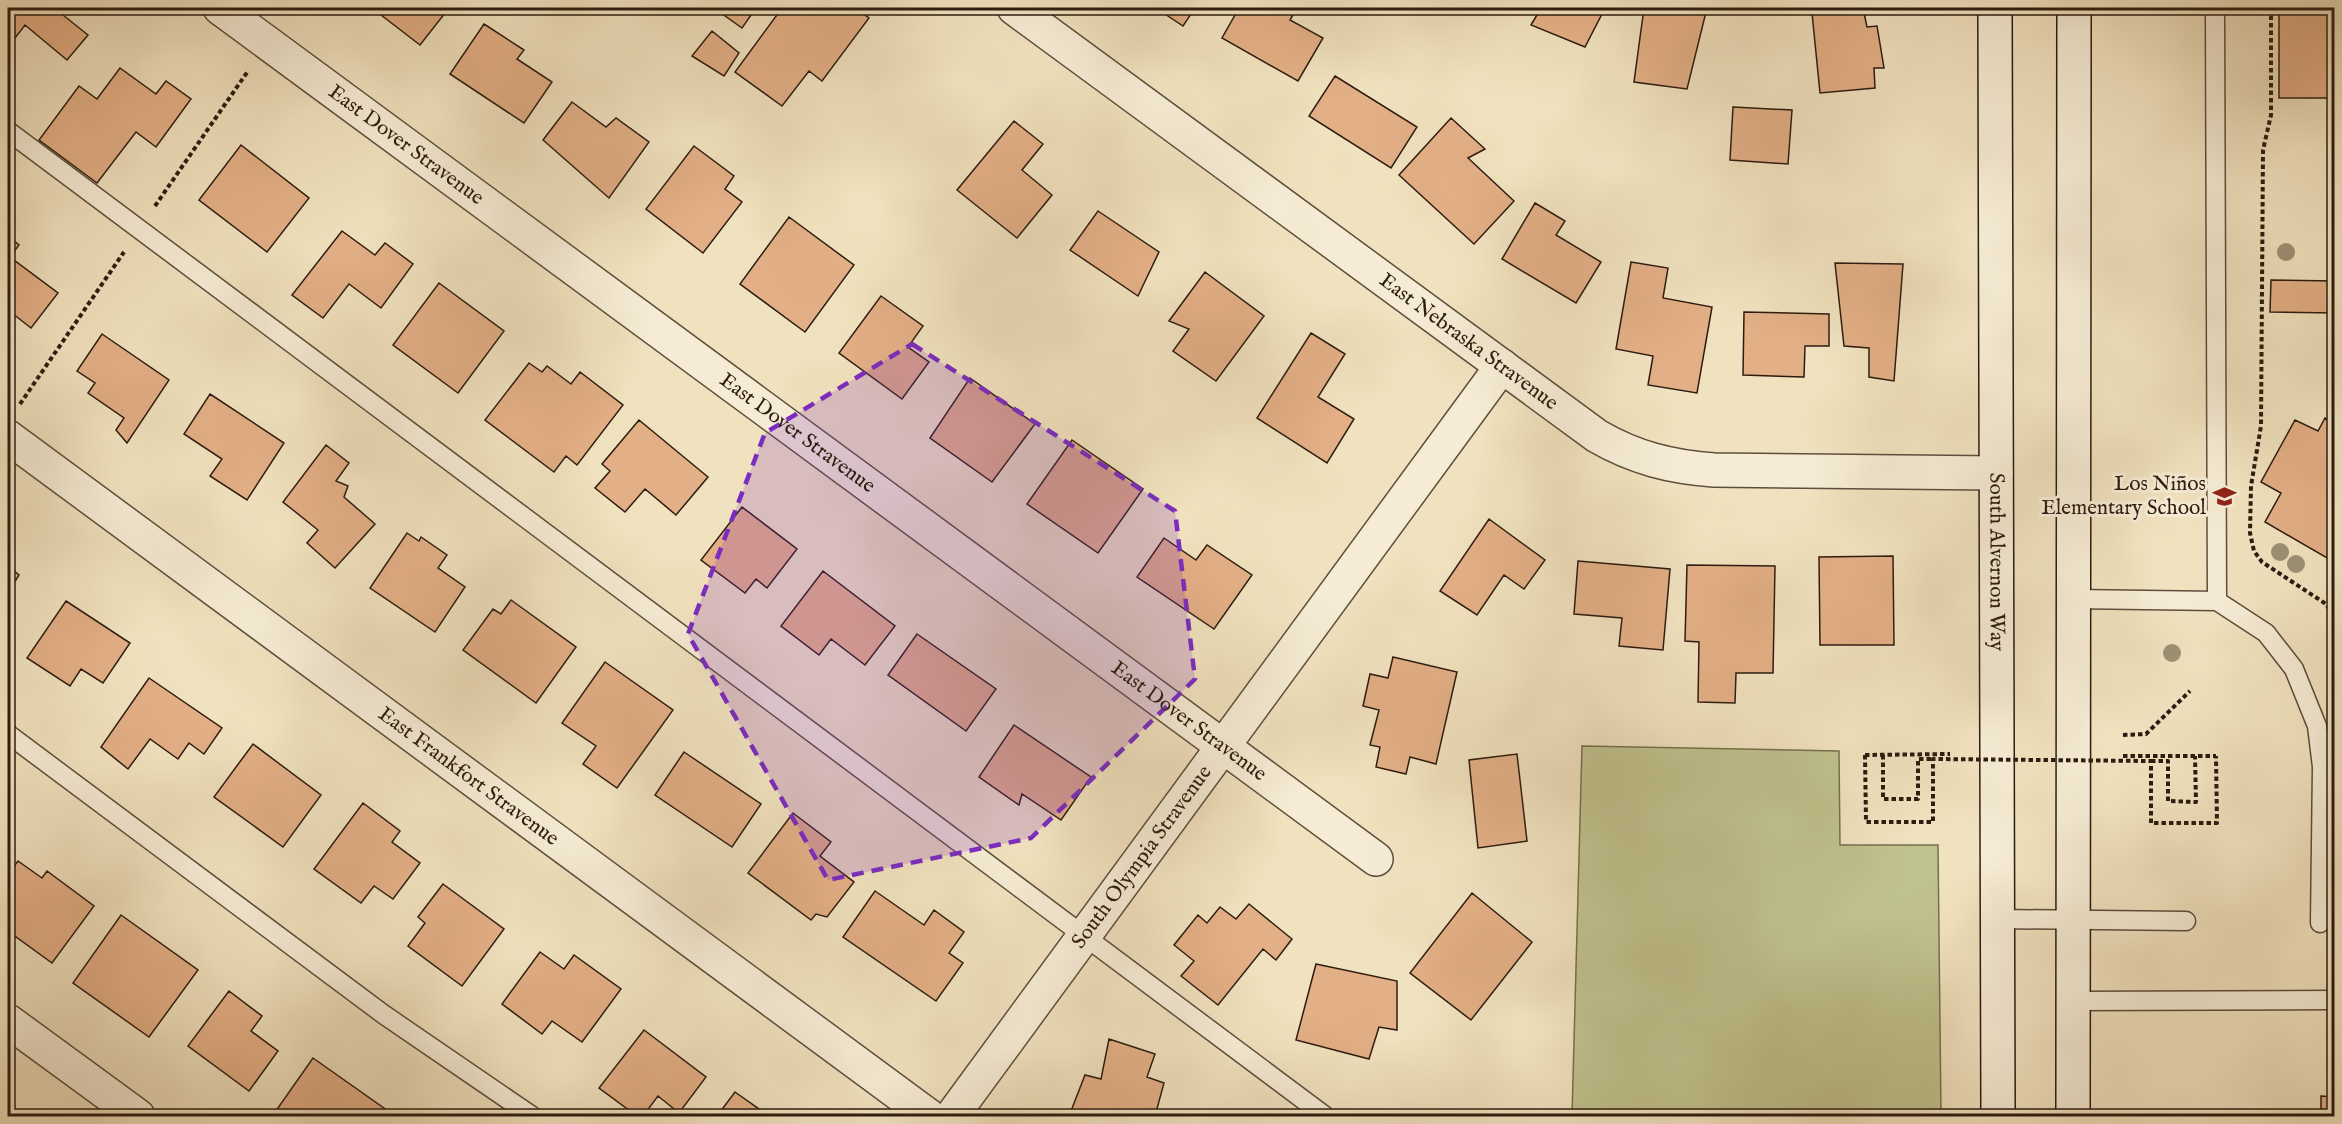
<svg xmlns="http://www.w3.org/2000/svg" width="2342" height="1124" font-family="'IM FELL English',serif">
	<style>
		.green { fill: #c0c28e; stroke: #766f4f; stroke-width: 1.5 }
		.building { fill: #e3af86; stroke: #2c1c10; stroke-width: 1.5 }
		.lines { fill: none; stroke-linecap: round; stroke-linejoin: round }
		.lane-casing { stroke: #5d4e3c; stroke-width: 21 }
		.street-casing { stroke: #5d4e3c; stroke-width: 36 }
		.secondary-casing { stroke: #2c1c10; stroke-width: 36 }
		.path { stroke: #2c1c10; stroke-width: 4; stroke-dasharray: 4.5 3; stroke-linecap: butt }
		.lane { stroke: #f6ecd5; stroke-width: 18 }
		.street { stroke: #f6ecd5; stroke-width: 33 }
		.secondary { stroke: #f6ecd5; stroke-width: 33 }
		.path-bridge { stroke: #2c1c10; stroke-width: 4; stroke-dasharray: 4.5 3; stroke-linecap: butt }
		.tree { fill: #9d9174 }
		.marked { fill: #7b2cbf; fill-opacity: 0.2; stroke: #7b2cbf; stroke-width: 4.5; stroke-dasharray: 12 8; stroke-linejoin: round }
		.labels { text-anchor: middle; dominant-baseline: central; stroke-width: 6; stroke-linejoin: round; paint-order: stroke }
		.street-label { font-size: 21px; fill: #2c1c10; stroke: #f6ecd5 }
		.poi-label { font-size: 21px; fill: #2c1c10; stroke: #f6ecd5; text-anchor: end }
	</style>
	<rect width="100%" height="100%" fill="#f1e2bf"/>
	<filter id="stains"><feTurbulence type="fractalNoise" baseFrequency=".00333" numOctaves="4"/><feColorMatrix values="0 0 0 0 .2 0 0 0 0 .09 0 0 0 0 .02 0 0 0 .5 -.17"/></filter>
	<radialGradient id="worn" r=".72"><stop offset=".6" stop-color="#630" stop-opacity="0"/><stop offset="1" stop-color="#630" stop-opacity=".3"/></radialGradient>
	<path class="green" d="M1582 746 1839 751 1840 845H1938L1941 1116H1572Z"/>
	<path class="building" d="M8 8H61L58 11 88 35 67 60 25 25 8 47Z
		M372 8H449L420 45Z
		M714 8H756L742 28Z
		M782 8H855L869 18 822 81 809 71 782 106 735 72Z
		M1156 8H1195L1183 26Z
		M1239 8H1297L1290 20 1323 38 1298 81 1222 38Z
		M1541 8H1605L1585 47 1531 25Z
		M1644 8H1707L1687 89 1634 82Z
		M1863 8 1867 27 1877 26 1884 68H1874L1875 88 1820 93 1812 13Z
		M2279 8H2334V98H2279Z
		M484 24 524 50 517 59 552 82 524 123 450 74Z
		M712 31 739 53 724 76 692 56Z
		M120 68 156 94 166 81 191 99 156 147 136 132 97 183 39 140 79 86 97 99Z
		M1335 76 1417 127 1391 168 1309 116Z
		M572 102 606 127 616 118 649 142 609 198 543 140Z
		M1733 107 1792 110 1788 164 1730 160Z
		M1451 118 1485 149 1468 158 1514 201 1474 244 1399 175Z
		M1014 121 1043 144 1022 170 1052 195 1017 238 957 190Z
		M241 145 309 198 267 252 199 200Z
		M694 146 734 176 725 189 742 202 703 253 646 209Z
		M1535 203 1565 221 1556 235 1601 262 1576 303 1502 259Z
		M1098 211 1159 252 1138 296 1070 250Z
		M789 217 854 265 805 332 740 284Z
		M342 231 375 255 385 243 413 264 381 308 349 284 323 318 292 295Z
		M8 236 19 245 10 257 58 293 31 328 8 310Z
		M1631 262 1668 268 1663 298 1712 307 1697 393 1648 385 1653 356 1616 349Z
		M1835 263 1903 264 1894 381 1869 377V348L1844 346Z
		M1205 272 1264 316 1216 381 1173 351 1189 329 1169 321Z
		M2271 280 2334 281V313L2270 312Z
		M439 283 504 331 458 393 393 345Z
		M881 296 923 326 908 347 929 362 902 399 839 353Z
		M1744 312 1829 314V346H1805L1804 377 1743 375Z
		M1311 333 1345 354 1318 397 1354 419 1327 463 1257 418Z
		M102 334 169 380 127 443 116 430 124 418 88 393 95 383 77 371Z
		M529 363 542 372 547 366 571 384 580 372 623 405 577 465 566 456 554 472 485 420Z
		M970 378 1035 424 992 482 930 438Z
		M210 394 284 443 247 500 210 476 222 459 184 434Z
		M2325 418 2334 423V562L2265 522 2281 493 2261 482 2295 420 2318 431Z
		M639 420 708 477 676 515 645 489 625 512 595 488 610 471 602 464Z
		M1072 440 1143 489 1098 553 1027 504Z
		M326 445 349 463 336 481 348 486 344 497 375 524 335 568 307 543 318 530 283 502Z
		M742 507 797 549 767 588 756 579 745 593 701 560Z
		M1489 519 1545 560 1524 589 1504 575 1477 615 1440 591Z
		M407 533 419 541 421 537 447 555 438 568 465 587 435 632 370 588Z
		M1164 538 1196 560 1207 545 1252 575 1214 629 1137 577Z
		M1893 556 1894 645H1820L1819 557Z
		M1578 561 1670 569 1663 650 1619 646 1622 618 1574 614Z
		M1687 565 1775 566 1773 673H1736L1735 703 1698 702 1699 642 1685 641Z
		M8 566 19 575 8 593Z
		M823 571 895 626 865 665 831 639 819 655 781 626Z
		M511 600 576 647 536 703 463 650 493 609 501 614Z
		M66 601 130 643 103 683 81 669 70 686 27 658Z
		M917 634 996 689 966 731 888 675Z
		M1393 657 1457 672 1436 764 1410 757 1406 774 1376 767 1380 747 1370 745 1379 710 1363 706 1370 674 1388 678Z
		M605 662 673 710 617 788 583 764 596 746 562 723Z
		M149 678 222 728 204 754 189 743 178 759 150 739 128 769 101 747Z
		M1014 725 1091 777 1061 820 1022 794 1019 805 979 777Z
		M253 744 321 795 283 847 214 797Z
		M684 752 761 804 732 847 655 795Z
		M1517 754 1527 841 1478 848 1469 760Z
		M363 803 400 831 392 842 420 863 393 899 374 886 361 903 314 869Z
		M793 813 831 842 820 856 854 882 827 917 816 914 811 920 748 873Z
		M18 861 42 878 47 871 94 906 52 963 8 931V874Z
		M443 884 504 929 462 986 408 946 425 923 418 917Z
		M875 891 924 925 934 910 964 932 949 953 963 963 936 1001 843 937Z
		M1472 893 1532 942 1471 1020 1410 973Z
		M1249 904 1292 939 1276 960 1263 949 1218 1005 1181 976 1194 961 1174 945 1198 915 1207 923 1220 907 1236 919Z
		M121 915 198 970 149 1037 73 983Z
		M540 952 564 969 574 955 621 989 582 1042 552 1021 542 1034 502 1004Z
		M1316 964 1397 981V1030L1379 1027 1369 1059 1296 1040Z
		M229 991 262 1016 251 1031 278 1051 249 1091 188 1046Z
		M644 1030 706 1077 679 1113 658 1096 643 1116H637L599 1088Z
		M1109 1039 1155 1054 1147 1077 1164 1083 1155 1116H1112L1094 1111 1092 1116 1071 1111 1085 1075 1101 1079Z
		M313 1058 388 1111 384 1116 273 1115Z
		M735 1092 769 1116H717Z
		M2321 1096 2334 1097V1116H2321Z
		M2218 1113H2268V1116H2218Z"/>
	<g class="lines">
		<defs>
			<path id="lane" d="M8 131 1325 1116
				M2073 599 2217 601 2215 8
				M2217 601 2266 633 2294 669 2317 726 2322 767 2320 923
				M8 734 383 1014 532 1116
				M1997 919 2186 921
				M2073 1001 2334 1000"/>
			<g id="street">
				<path id="s1" d="M220 8 1376 859"/>
				<path id="s2" d="M1014 8 1597 436C1635 458 1671 467 1714 470L1996 473"/>
				<path id="s3" d="M8 437 929 1116"/>
				<path d="M8 1021 138 1116"/>
				<path id="s4" d="M952 1116 1502 366"/>
			</g>
			<g id="secondary">
				<path id="s5" d="M1995 8 1998 1116"/>
				<path d="M2073 1116 2074 8"/>
			</g>
		</defs>
		<use href="#lane" class="lane-casing"/>
		<use href="#street" class="street-casing"/>
		<use href="#secondary" class="secondary-casing"/>
		<path class="path" d="M2271 8V115L2263 150 2261 426 2251 486 2250 533 2254 551 2262 562 2326 604 2334 618
			M155 206 248 71
			M20 404 124 252
			M2123 735 2146 734 2190 691
			M1865 755 1950 754
			M1883 755V799H1918V759H1933
			M2123 756H2216
			M2151 761H2168V801L2196 802 2195 756"/>
		<use href="#lane" class="lane"/>
		<use href="#street" class="street"/>
		<use href="#secondary" class="secondary"/>
		<path class="path-bridge" d="M1865 755 1866 822H1933V759L2151 761V823H2217L2216 756"/>
	</g>
	<g class="tree">
		<circle cx="2286" cy="252" r="9"/>
		<circle cx="2280" cy="552" r="9"/>
		<circle cx="2296" cy="564" r="9"/>
		<circle cx="2172" cy="653" r="9"/>
	</g>
	<path class="marked" d="M912 344 1175 511 1195 679 1031 838 828 880 688 634 765 433Z"/>
	<defs>
		<symbol id="school-bare" viewBox="-9 -9 18 18"><path d="M0-5L7-2L0 1L-7-2ZM-4 1L0 2.5L4 1V4Q0 6-4 4Z" fill="#8f2418" stroke="#f6ecd5" stroke-width="2.5" paint-order="stroke"/></symbol>
	</defs>
	<g fill-rule="evenodd">
		<use href="#school-bare" x="2208" y="480" width="33" height="33"/>
	</g>
	<g class="labels">
		<g class="street-label">
			<text stroke="none"><textPath href="#s1" startOffset="231">East Dover Stravenue</textPath></text>
			<text stroke="none"><textPath href="#s2" startOffset="564">East Nebraska Stravenue</textPath></text>
			<text stroke="none"><textPath href="#s1" startOffset="717">East Dover Stravenue</textPath></text>
			<text stroke="none"><textPath href="#s5" startOffset="554">South Alvernon Way</textPath></text>
			<text stroke="none"><textPath href="#s1" startOffset="1203">East Dover Stravenue</textPath></text>
			<text stroke="none"><textPath href="#s3" startOffset="572">East Frankfort Stravenue</textPath></text>
			<text stroke="none"><textPath href="#s4" startOffset="321">South Olympia Stravenue</textPath></text>
		</g>
		<g class="poi-label">
			<text x="2206" y="484">Los Niños<tspan x="2206" dy="24">Elementary School</tspan></text>
		</g>
	</g>
	<rect width="2342" height="1124" fill="none" stroke="#f1e2bf" stroke-width="30"/>
	<rect x="9" y="9" width="2324" height="1106" fill="none" stroke="#2c1c10" stroke-width="3"/>
	<rect x="15" y="15" width="2312" height="1094" fill="none" stroke="#2c1c10" stroke-width="1.5"/>
	<rect width="100%" height="100%" filter="url(#stains)"/>
	<rect width="100%" height="100%" fill="url(#worn)"/>
</svg>
